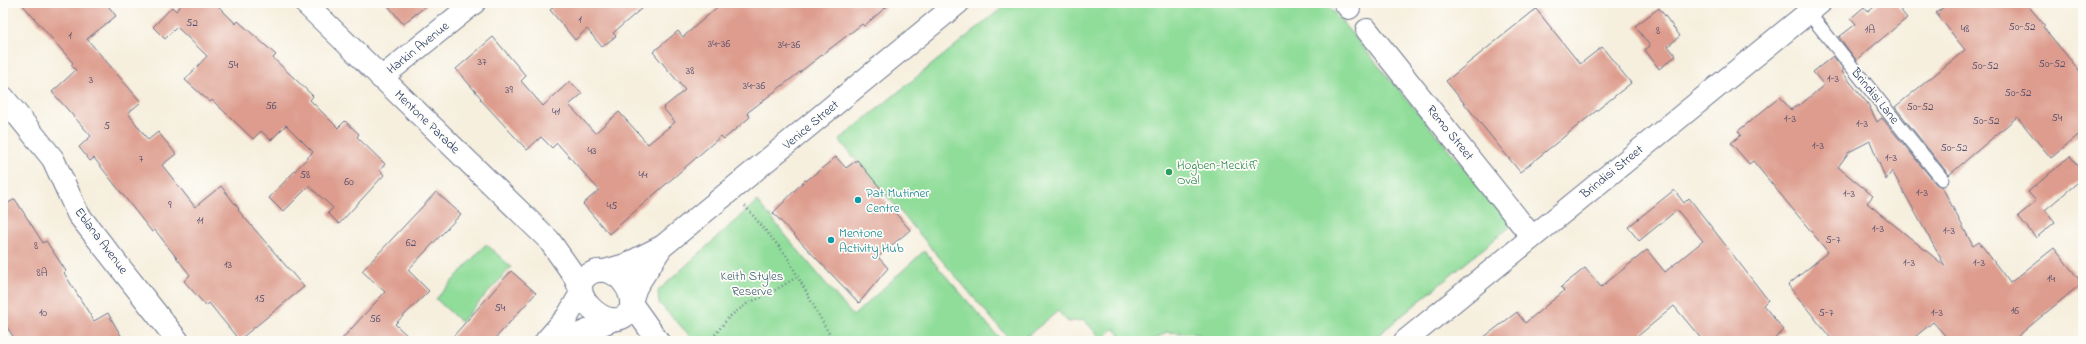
<svg xmlns="http://www.w3.org/2000/svg" width="2086" height="344" font-family="'Indie Flower',sans-serif">
	<style>
		.green { fill: #90dd9a; stroke: #56867c }
		.building { fill: #dd9c8d; fill-rule: evenodd }
		.lines { fill: none; stroke-linecap: round; stroke-linejoin: round }
		.service-casing { stroke: #68728b; stroke-width: 15 }
		.minor-casing { stroke: #68728b; stroke-width: 24 }
		.tertiary-casing { stroke: #68728b; stroke-width: 24 }
		.path { stroke: #68728b; stroke-width: 2.5; stroke-dasharray: 1 3; stroke-linecap: butt }
		.service { stroke: #fff; stroke-width: 13 }
		.minor { stroke: #fff; stroke-width: 22 }
		.tertiary { stroke: #fff; stroke-width: 22 }
		.leisure-dot { fill: #2e9e5b; stroke: #fdfcf7; stroke-width: 1.5 }
		.culture-dot { fill: #0f9aa8; stroke: #fdfcf7; stroke-width: 1.5 }
		.labels { text-anchor: middle; dominant-baseline: central; stroke-width: 3.5; stroke-linejoin: round; paint-order: stroke }
		.number-label { font-size: 11px; fill: #4c4a6a }
		.street-label { font-size: 13px; fill: #1b2f5e; stroke: #fdfcf7 }
		.leisure-label { font-size: 13px; fill: #27864d; stroke: #fdfcf7; text-anchor: start }
		.culture-label { font-size: 13px; fill: #0d838f; stroke: #fdfcf7; text-anchor: start }
		.park-label { font-size: 13px; fill: #385a6d; stroke: #fdfcf7 }
	</style>
	<rect width="100%" height="100%" fill="#fdfcf7"/>
	<filter id="ink" filterUnits="userSpaceOnUse"><feTurbulence type="fractalNoise" baseFrequency=".025" numOctaves="2"/><feDisplacementMap in="SourceGraphic" scale="8" xChannelSelector="R" yChannelSelector="G"/><feConvolveMatrix kernelMatrix="1 2 1 2 8 2 1 2 1" color-interpolation-filters="sRGB"/></filter>
	<filter id="wash" filterUnits="userSpaceOnUse"><feTurbulence type="fractalNoise" baseFrequency=".012" numOctaves="4" result="noise"/><feDisplacementMap in="SourceGraphic" scale="16" xChannelSelector="R" yChannelSelector="G"/><feGaussianBlur stdDeviation="0.9" result="paint"/><feColorMatrix in="noise" values="0 0 0 0 0 0 0 0 0 0 0 0 0 0 0 0 0 1.4 0 .05"/><feComposite in="paint" operator="in"/></filter>
	<g filter="url(#wash)">
		<rect width="100%" height="100%" fill="#f6efde"/>
		<path class="green" d="M1008 3H1326L1512 225 1371 341H1205L1199 334 1166 332 1153 341H1125L1114 328 1102 339 1084 320 1068 322 1058 311 1021 341H1011L839 140Z
			M757 201 853 316 924 251 1002 341H695L659 303 658 291Z
			M486 244 511 267 461 322 436 299Z"/>
		<g id="blocks">
			<path class="building" d="M21 3H106L116 16 87 39 141 102 128 113 148 140 158 132 176 154 162 165 195 207 221 186 239 209 238 210 304 287 239 340 209 303 206 306 184 281 190 275 155 230 152 232 94 158 90 161 79 147 91 136 52 92 76 70 71 65 73 63Z
				M183 3H215L236 24 238 21 276 55 273 58 313 96 310 100 338 128 345 121 359 134 357 137 385 164 380 170 384 175 339 224 328 213 333 208 309 186 283 212 269 198 313 152 286 125 271 140 261 131 253 139 212 100 210 102 185 80 207 56 177 27 165 39 153 27 172 7 176 11Z
				M386 3H430L403 24Z
				M558 3H648L613 33 616 36 602 47 587 29 575 40 550 10Z
				M722 3H891L864 26 862 24 747 113 750 117 724 139 721 136 609 234 583 204 599 190 557 143 552 148 541 137 527 150 480 99 481 98 456 69 493 37 526 76 521 81 543 106 570 81 582 94 569 105 595 133 619 112 648 144 675 122 663 108 685 90 653 52 678 31 683 37Z
				M1879 3H1895L1907 18 1856 60 1839 37 1856 24 1851 18 1864 7 1868 12Z
				M1949 3H2026L2045 26 2043 27 2083 75V131L2051 158 2017 117 1949 175 1895 107 1965 50 1936 13Z
				M1659 8 1680 36 1668 46 1676 56 1659 69 1645 50 1650 46 1635 26Z
				M1536 9 1580 64 1602 47 1631 83 1520 172 1446 81Z
				M1833 56 1844 70 1842 72 1868 104 1877 122 1882 118 1936 184 1942 187 1973 246 1979 242 2010 283 2054 248 2082 283 2012 341H1950L1933 322 1910 341H1833L1788 285 1828 252 1753 161 1749 164 1731 143 1741 135 1738 131 1780 97 1791 110 1798 104 1799 106 1824 85 1813 72ZM1870 141 1886 180 1892 171 1945 266 1867 203 1873 196 1838 167 1849 152Z
				M2070 156 2083 172V178L2045 210 2055 222 2036 238 2018 216 2036 201 2028 192Z
				M836 157 846 168 857 160 882 190 878 193 910 230 878 257 888 268 859 303 773 213 805 180 806 181Z
				M1674 190 1684 203 1689 198 1768 300 1763 305 1784 330 1772 341H1703L1674 306 1632 341H1479L1517 312 1525 323 1564 291 1561 287 1585 268 1601 287 1647 250 1665 272 1703 241 1677 210 1639 241 1628 227Z
				M436 192 461 214 408 270 429 291 395 324 413 341H340L385 292 362 271Z
				M15 199 43 243 46 241 66 271 64 273 94 321 108 313 124 341H16L3 321V206Z
				M511 271 536 293 493 341H449Z"/>
		</g>
	</g>
	<g filter="url(#ink)">
		<use href="#blocks" fill-opacity="0" stroke="#68728b" stroke-width="1"/>
		<g class="lines">
			<defs>
				<path id="service" d="M1808 12 1942 179"/>
				<path id="minor" d="M1345 3 1349 8
					M1367 30 1532 237
					M381 78 474 3
					M3 97 53 159 78 214 178 341
					M604 271 625 265 663 246 958 3
					M631 302 636 287 661 248
					M546 341 567 317 581 293
					M563 341 610 321
					M1405 341 1820 3"/>
				<path id="tertiary" d="M305 3 549 240 573 274 581 291
					M597 271C617 268 633 289 631 308 615 344 552 284 597 271Z
					M631 303 658 341"/>
			</defs>
			<use href="#service" class="service-casing"/>
			<use href="#minor" class="minor-casing"/>
			<use href="#tertiary" class="tertiary-casing"/>
			<path class="path" d="M745 206 786 255 833 341
				M710 341 729 317 748 303 767 295 797 277"/>
			<use href="#service" class="service"/>
			<use href="#minor" class="minor"/>
			<use href="#tertiary" class="tertiary"/>
		</g>
	</g>
	<circle class="leisure-dot" cx="1169" cy="172" r="4"/>
	<g class="culture-dot">
		<circle cx="858" cy="200" r="4"/>
		<circle cx="831" cy="240" r="4"/>
	</g>
	<g class="labels">
		<g class="number-label">
			<text x="580" y="20">1</text>
			<text x="192" y="23">52</text>
			<text x="2022" y="27">50-52</text>
			<text x="1965" y="29">48</text>
			<text x="1870" y="30">1A</text>
			<text x="1658" y="31">8</text>
			<text x="70" y="36">1</text>
			<text x="719" y="44">34-36</text>
			<text x="789" y="45">34-36</text>
			<text x="482" y="62">37</text>
			<text x="2052" y="64">50-52</text>
			<text x="233" y="65">54</text>
			<text x="1985" y="66">50-52</text>
			<text x="690" y="71">38</text>
			<text x="1833" y="79">1-3</text>
			<text x="91" y="80">3</text>
			<text x="754" y="86">34-36</text>
			<text x="509" y="90">39</text>
			<text x="2018" y="93">50-52</text>
			<text x="271" y="106">56</text>
			<text x="1920" y="107">50-52</text>
			<text x="556" y="112">41</text>
			<text x="2057" y="118">54</text>
			<text x="1790" y="119">1-3</text>
			<text x="1986" y="121">50-52</text>
			<text x="1862" y="124">1-3</text>
			<text x="107" y="126">5</text>
			<text x="1818" y="146">1-3</text>
			<text x="1954" y="148">50-52</text>
			<text x="592" y="151">43</text>
			<text x="1891" y="158">1-3</text>
			<text x="141" y="159">7</text>
			<text x="305" y="175">58</text>
			<text x="643" y="175">44</text>
			<text x="349" y="182">60</text>
			<text x="1922" y="193">1-3</text>
			<text x="1849" y="194">1-3</text>
			<text x="170" y="205">9</text>
			<text x="612" y="206">45</text>
			<text x="200" y="221">11</text>
			<text x="1878" y="229">1-3</text>
			<text x="1949" y="231">1-3</text>
			<text x="1833" y="240">5-7</text>
			<text x="411" y="243">62</text>
			<text x="36" y="246">8</text>
			<text x="1909" y="263">1-3</text>
			<text x="1979" y="263">1-3</text>
			<text x="228" y="265">13</text>
			<text x="42" y="273">8A</text>
			<text x="2051" y="279">14</text>
			<text x="260" y="299">15</text>
			<text x="500" y="308">54</text>
			<text x="2015" y="311">16</text>
			<text x="43" y="313">10</text>
			<text x="1826" y="313">5-7</text>
			<text x="1937" y="313">1-3</text>
			<text x="375" y="319">56</text>
		</g>
		<g class="street-label">
			<text transform="translate(418 48) rotate(-39)">Harkin Avenue</text>
			<text transform="translate(1875 96) rotate(51)">Brindisi Lane</text>
			<text transform="translate(427 122) rotate(44)">Mentone Parade</text>
			<text transform="translate(811 125) rotate(-40)">Venice Street</text>
			<text transform="translate(1450 133) rotate(51)">Remo Street</text>
			<text transform="translate(1612 172) rotate(-39)">Brindisi Street</text>
			<text transform="translate(101 241) rotate(53)">Eblana Avenue</text>
		</g>
		<g class="leisure-label">
			<text x="1177" y="165">Hogben-Meckiff<tspan x="1177" dy="15">Oval</tspan></text>
		</g>
		<g class="culture-label">
			<text x="866" y="193">Pat Mutimer<tspan x="866" dy="15">Centre</tspan></text>
			<text x="839" y="233">Mentone<tspan x="839" dy="15">Activity Hub</tspan></text>
		</g>
		<g class="park-label">
			<text x="752" y="276">Keith Styles<tspan x="752" dy="15">Reserve</tspan></text>
		</g>
	</g>
	<rect width="2086" height="344" fill="none" stroke="#fdfcf7" stroke-width="16"/>
</svg>
